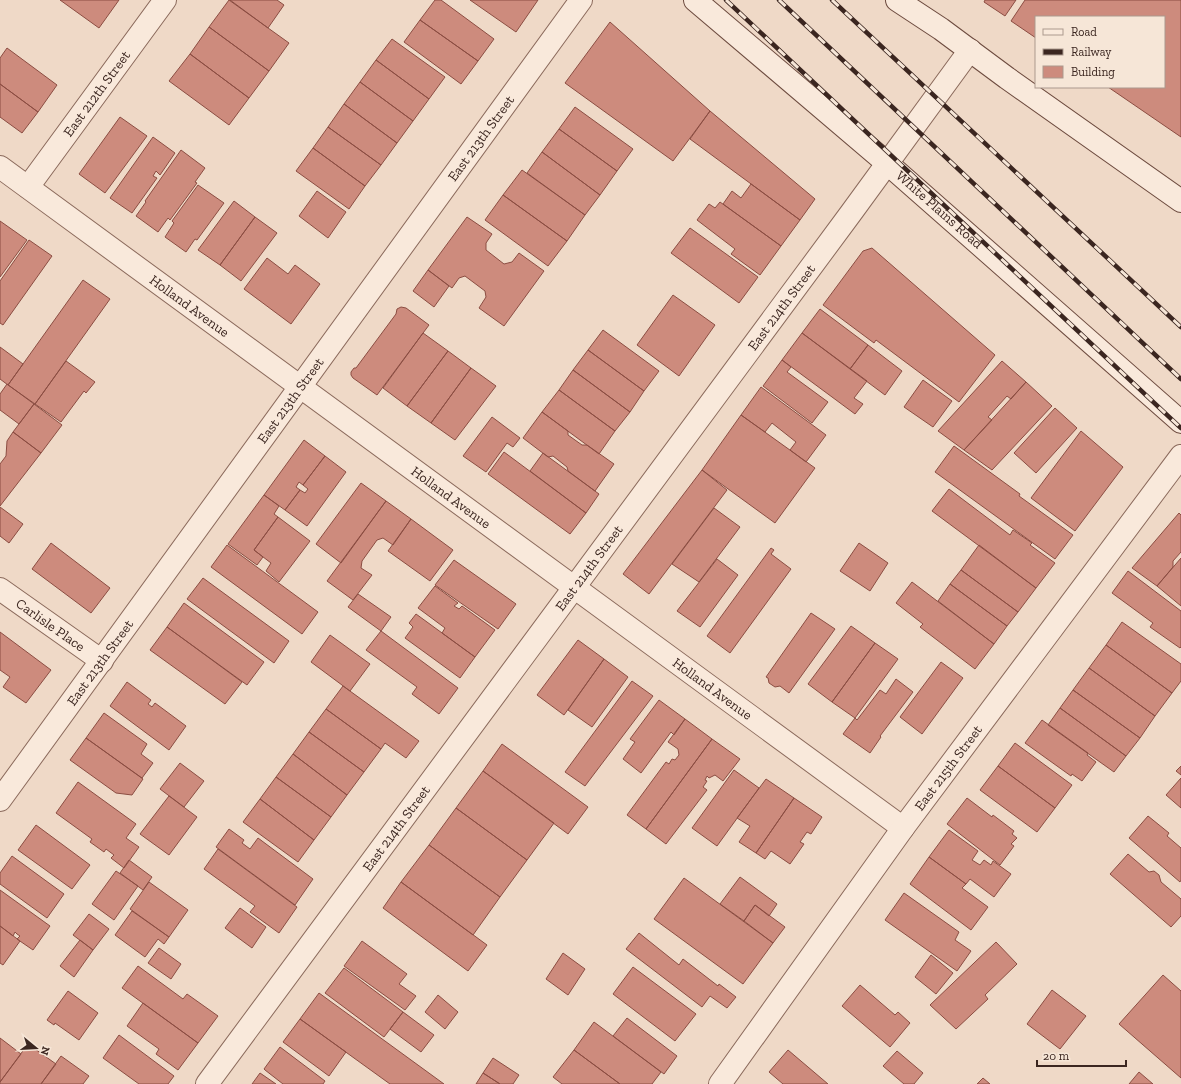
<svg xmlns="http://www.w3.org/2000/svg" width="1181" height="1084" font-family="'Zilla Slab',serif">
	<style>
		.building { fill: #cd8b7d; stroke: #8b4d42 }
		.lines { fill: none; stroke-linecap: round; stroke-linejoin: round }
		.minor-casing { stroke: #8b6a5c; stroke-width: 24 }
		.secondary-casing { stroke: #6d4b3f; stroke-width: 24 }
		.minor { stroke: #f9e9db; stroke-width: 22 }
		.secondary { stroke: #f9e9db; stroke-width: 22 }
		.rail-casing { stroke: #3b2620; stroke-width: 4.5 }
		.rail { stroke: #f6e6d7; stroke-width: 3; stroke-dasharray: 9; stroke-linecap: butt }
		.labels { text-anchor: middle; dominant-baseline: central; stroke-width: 3; stroke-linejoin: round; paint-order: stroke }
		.street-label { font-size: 14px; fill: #3b2620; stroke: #f6e6d7 }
	</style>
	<rect width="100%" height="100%" fill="#efd9c7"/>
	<path class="building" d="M60 0H119L99 28Z
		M229 0 289 43 269 71 209 27Z
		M230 0H277L284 5 268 28Z
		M435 0H441L494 39 478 61 420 20Z
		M470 0H538L516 32Z
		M985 0H1016L1005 16 984 2Z
		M1025 0H1181V137L1108 87H1164V17H1036V38L1011 21Z
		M420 20 478 61 461 84 404 42Z
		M610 22 710 111 673 161 565 83Z
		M209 27 269 71 249 98 190 54Z
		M392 39 445 77 429 99 376 60Z
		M7 48 57 85 38 112 0 84V58Z
		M190 54 249 98 229 125 169 81Z
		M376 60 429 99 413 121 360 82Z
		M360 82 413 121 397 143 344 104Z
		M0 84 38 112 22 133 0 117Z
		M344 104 397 143 381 165 328 127Z
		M575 107 633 149 617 171 559 129Z
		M710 111 815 199 800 220 690 139Z
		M120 117 147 136 105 193 79 174Z
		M328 127 381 165 365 186 313 148Z
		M559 129 617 171 600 195 542 152Z
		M153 137 175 153 160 175 156 171 153 176 157 178 132 213 110 198Z
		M313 148 365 186 349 209 296 171Z
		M181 150 205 168 195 182 197 183 170 220 168 218 158 232 136 216 146 202 145 201Z
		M542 152 600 195 585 215 527 173Z
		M522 170 585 215 567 241 503 195Z
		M751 184 800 220 781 246 723 204 732 191 741 198Z
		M198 185 224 203 197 240 195 239 186 252 165 237 174 223 172 221Z
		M317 191 346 212 328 238 299 216Z
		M503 195 567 241 548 266 485 220Z
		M234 201 255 217 220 265 198 250Z
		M720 202 781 246 760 275 731 254 735 249 697 220 709 204 715 208Z
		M255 217 277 233 241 281 220 265Z
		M467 217 492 234 486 243V250L504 264 512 262 519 253 544 271 504 326 479 308 486 297 485 291 465 276 459 278 452 288 428 270Z
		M0 221 27 240 0 277Z
		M690 228 758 277 739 303 671 253Z
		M29 240 52 256 3 325 0 323V281Z
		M872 248 995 355 959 402 876 340 874 343 823 305 863 251Z
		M267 258 288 274 295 265 320 284 291 324 244 289Z
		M428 270 449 286 434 307 413 291Z
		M83 280 110 299 35 404 8 385Z
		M673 295 715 325 679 376 637 345Z
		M401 307 406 308 429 325 377 395 353 378 351 375V372L354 368H356L396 314 397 309Z
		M820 309 868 345 850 369 802 333Z
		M603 330 659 371 644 391 588 350Z
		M423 333 448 351 407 406 383 388Z
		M802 333 867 381 854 398 863 404 855 414 782 360Z
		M868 345 902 371 885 395 850 369Z
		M0 347 23 364 8 385 0 379Z
		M588 350 644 391 630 412 573 370Z
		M448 351 471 368 431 423 407 406Z
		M782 360 791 367 787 372 828 402 812 423 763 386Z
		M66 361 95 382 86 393 84 391 61 422 35 404Z
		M1002 361 1026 382 1011 399 1007 396 988 417 992 420 964 450 938 431Z
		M471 368 496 386 455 440 431 423Z
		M573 370 630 412 615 431 559 390Z
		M923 380 952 401 933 427 904 407Z
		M1026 382 1052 406 992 470 964 450Z
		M7 384 34 404 19 424 0 410V394Z
		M761 387 826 435 806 462 790 450 796 442 772 423 765 432 741 415Z
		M559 390 615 431 599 454 542 412Z
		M34 404 62 425 41 453 13 432Z
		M1055 408 1077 428 1036 473 1014 453Z
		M542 412 568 431V435L582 445H587L614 464 595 491 568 471 567 467 553 456 548 457 523 438Z
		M741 415 815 468 775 523 702 470Z
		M492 417 520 438 513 447 507 443 486 472 463 456Z
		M1081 431 1123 467 1075 531 1031 498Z
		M13 432 41 453 0 506V464L6 456 7 441Z
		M304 440 325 456 303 485 299 482 296 487 300 490 285 510 264 495Z
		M954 446 1020 494 1019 496 1073 535 1055 559 935 472Z
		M504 452 586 513 570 534 488 474Z
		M543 453 599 494 586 513 530 471Z
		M325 456 346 472 307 526 285 510 300 490 305 493 308 489 303 485Z
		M702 470 727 490 649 594 623 574Z
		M361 483 386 501 341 563 316 544Z
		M949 489 1010 535 1013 530 1032 543 1030 545 1055 563 1036 588 932 511Z
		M264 495 279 506 274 514 278 517 254 550 263 557 257 565 228 544Z
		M386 501 411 519 393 545 383 538 377 540 362 561 361 568 372 575 353 600 327 581Z
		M0 507 23 524 9 543 0 536Z
		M714 508 740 527 699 582 672 564Z
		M1179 513 1181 515V552L1173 561V567L1157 586 1132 568Z
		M278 517 310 541 279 582 266 571 271 563 254 550Z
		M411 519 453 550 430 581 388 551Z
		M51 543 110 588 91 613 32 569Z
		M859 543 888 563 870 591 840 571Z
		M227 545 318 612 302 634 211 567Z
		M979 545 1036 588 1018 612 961 570Z
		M771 548 774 550 771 554 791 569 730 653 707 636Z
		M1181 558V606L1157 586Z
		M717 559 738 575 700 627 677 611Z
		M454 560 516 604 498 629 435 585Z
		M961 570 1018 612 1007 626 950 584Z
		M1128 571 1181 611V647L1180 648 1150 627 1153 623 1112 593Z
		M203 578 289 641 274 663 187 599Z
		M912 582 994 644 975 669 920 627 923 624 896 603Z
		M950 584 1007 626 994 644 938 601Z
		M435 586 458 603 454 606 459 609 462 606 495 630 475 657 442 633 445 628 418 608Z
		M358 594 391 617 381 631 348 607Z
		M184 603 264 662 247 685 167 627Z
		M811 613 835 629 789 693 780 686 775 687 769 683 768 678 766 677Z
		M416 614 475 657 460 678 405 638 413 627 409 623Z
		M1122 622 1181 664V681L1172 693 1106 645Z
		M851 626 875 643 832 702 808 684Z
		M167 627 242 682 225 704 150 650Z
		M381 631 458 688 439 714 412 694 417 687 366 650Z
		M0 632 51 670 26 703 3 687 10 677 0 670Z
		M330 635 370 664 350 691 311 662Z
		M578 640 604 659 564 715 537 695Z
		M875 643 898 659 855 718 832 702Z
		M1106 645 1172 693 1155 716 1089 668Z
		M604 659 628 677 592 727 568 710Z
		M941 662 963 678 922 734 900 717Z
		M1089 668 1155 716 1140 738 1073 690Z
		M896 679 913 692 880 736 881 737 870 753 843 734 855 718 857 720 880 690 886 694Z
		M632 681 653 696 585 786 565 772Z
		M127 682 151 700 148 704 152 707 155 703 186 726 169 750 110 706Z
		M343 686 419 741 406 758 385 743 381 749 326 709Z
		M1073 690 1140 738 1126 756 1060 708Z
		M659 700 685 719 674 735 671 732 641 773 623 759 635 742 630 739Z
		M1060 708 1126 756 1114 772 1048 725Z
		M326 709 381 749 364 772 309 732Z
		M104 713 147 744 141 754 153 763 142 778 86 738Z
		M685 719 712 739 646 829 627 815 666 762 669 764 672 759 675 760 679 755 678 749 668 742Z
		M1042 720 1088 753 1087 755 1096 762 1082 781 1072 774 1071 776 1025 743Z
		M309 732 364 772 347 795 293 754Z
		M86 738 143 779 132 795 116 793 70 760Z
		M712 739 740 759 723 781 715 775 709 778 707 776 705 780 707 781 703 787 707 790 666 844 646 829Z
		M1015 743 1072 785 1055 808 998 766Z
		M502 744 588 807 568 834 483 771Z
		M293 754 347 795 331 817 276 777Z
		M180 763 204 781 184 807 160 789Z
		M998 766 1055 808 1037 832 980 790Z
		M1181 766V775L1176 771Z
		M734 770 759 788 717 846 692 828Z
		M483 771 554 823 527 860 456 808Z
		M276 777 331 817 314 840 260 799Z
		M1181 778V808L1166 795Z
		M766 779 794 798 756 853 739 842 750 826 737 818Z
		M78 782 136 824 126 838 139 847 124 868 111 858 114 855 106 849 104 852 90 842 92 839 56 813Z
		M169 796 197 817 169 855 140 834Z
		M794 798 822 817 811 834 807 832 800 842 804 844 790 864 771 851 765 859 756 853Z
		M967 798 992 817 993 815 1014 831 1012 834 1017 838 1011 844 1014 846 1000 865 947 824Z
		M260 799 314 840 298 862 243 822Z
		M456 808 527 860 500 897 429 845Z
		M1148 816 1169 833 1167 836 1181 848V880L1180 882 1129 838Z
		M36 825 90 865 72 889 18 850Z
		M229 829 244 840 242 843 250 849 258 838 313 879 295 905 216 847Z
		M949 830 978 851 972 860 980 865 984 860 991 865 993 861 1011 874 994 897 970 879 966 884 929 857Z
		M429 845 500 897 473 935 401 882Z
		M218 849 297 907 279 933 250 912 255 906 204 869Z
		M1128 854 1149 872 1154 871 1159 875 1161 882 1181 899V916L1171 927 1110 874Z
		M12 856 64 894 47 918 0 884V873Z
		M929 857 966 884 962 888 988 907 971 930 910 884Z
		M129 860 152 877 143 890 120 873Z
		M116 871 138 886 114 920 92 904Z
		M740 877 777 904 769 916 755 905 744 921 720 904Z
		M684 878 773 943 743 984 654 919Z
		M149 882 188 910 169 937 130 909Z
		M401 882 487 945 468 971 383 908Z
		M0 890 50 926 33 950 17 939 20 936 17 934 15 932 13 936 0 926Z
		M904 893 959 932 955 940 971 951 957 971 885 920Z
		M755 905 785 927 773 943 744 921Z
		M240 908 266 927 252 948 225 928Z
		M132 911 169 937 164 944 158 939 145 957 115 935Z
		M89 914 109 929 93 950 73 935Z
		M0 926 20 941 3 965 0 963Z
		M639 933 679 965 683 959 718 986 719 984 736 997 727 1008 710 996 702 1007 626 949Z
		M80 940 93 950 74 977 60 966Z
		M362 941 407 974 399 984 416 996 405 1010 344 966Z
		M996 942 1017 964 985 995 988 999 956 1029 930 1005Z
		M159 948 181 964 171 979 148 963Z
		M563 953 585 969 568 995 546 979Z
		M931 955 953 973 936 994 915 977Z
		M138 966 183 999 187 994 218 1016 198 1043 122 988Z
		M633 967 696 1014 675 1041 613 994Z
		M344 968 403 1012 384 1037 325 993Z
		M1163 975 1181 991V1078L1119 1024Z
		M860 985 895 1015 898 1012 910 1023 890 1047 842 1006Z
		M1052 990 1086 1016 1060 1049 1027 1024Z
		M68 991 98 1013 79 1040 55 1023 54 1025 47 1020Z
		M319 993 444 1084H390L300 1019Z
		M438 995 458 1012 445 1029 425 1012Z
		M143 1003 198 1043 178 1070 156 1054 159 1049 127 1026Z
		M403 1012 434 1035 421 1052 390 1029Z
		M627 1018 677 1056 664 1074 613 1036Z
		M300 1019 346 1052 329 1076 283 1042Z
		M594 1022 661 1072 652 1084H620L574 1050Z
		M119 1035 174 1076 168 1084H139L103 1058Z
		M0 1038 21 1054 0 1082Z
		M28 1044 56 1064 41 1084H0V1082Z
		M280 1047 325 1081 323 1084H283L265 1070 264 1069Z
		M574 1050 620 1084H562L553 1077Z
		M788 1050 828 1084H783L769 1072Z
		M897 1051 923 1073 914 1084H904L883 1066Z
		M61 1056 89 1076 83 1084H41Z
		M493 1058 519 1075 513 1084H500L483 1073Z
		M1139 1072 1153 1084H1129Z
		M260 1073 276 1084H252Z
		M483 1073 500 1084H476Z
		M983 1078 990 1084H977Z"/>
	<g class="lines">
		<defs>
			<g id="minor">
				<path id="s1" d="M0 167 903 828"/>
				<path id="s2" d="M28 187 165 0"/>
				<path id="s3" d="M0 589 102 661"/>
				<path id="s4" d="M0 800 581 0"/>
				<path id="s5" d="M207 1084 851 213 970 50"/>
				<path id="s6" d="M720 1084 903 828 1181 456"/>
			</g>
			<g id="secondary">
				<path id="s7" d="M695 0 888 164 1181 422"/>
				<path d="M897 0 941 29 1007 78 1181 201"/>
			</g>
		</defs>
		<use href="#minor" class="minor-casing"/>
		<use href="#secondary" class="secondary-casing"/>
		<use href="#minor" class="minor"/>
		<use href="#secondary" class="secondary"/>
		<defs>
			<path id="rail" d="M726 0 1181 428
				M779 0 1181 379
				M832 0 1181 327"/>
		</defs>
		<use href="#rail" class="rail-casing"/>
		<use href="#rail" class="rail"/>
	</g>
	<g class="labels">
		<g class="street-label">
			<text stroke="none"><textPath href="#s2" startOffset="116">East 212th Street</textPath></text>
			<text stroke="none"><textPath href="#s4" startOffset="818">East 213th Street</textPath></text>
			<text stroke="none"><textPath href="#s7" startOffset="322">White Plains Road</textPath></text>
			<text stroke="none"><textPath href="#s1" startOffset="235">Holland Avenue</textPath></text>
			<text stroke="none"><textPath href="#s5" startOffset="966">East 214th Street</textPath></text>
			<text stroke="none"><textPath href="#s4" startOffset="494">East 213th Street</textPath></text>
			<text stroke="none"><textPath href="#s1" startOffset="559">Holland Avenue</textPath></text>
			<text stroke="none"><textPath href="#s5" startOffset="642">East 214th Street</textPath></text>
			<text stroke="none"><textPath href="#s3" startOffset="62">Carlisle Place</textPath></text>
			<text stroke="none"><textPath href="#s4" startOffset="170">East 213th Street</textPath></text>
			<text stroke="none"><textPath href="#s1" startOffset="883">Holland Avenue</textPath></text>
			<text stroke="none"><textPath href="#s6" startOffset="390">East 215th Street</textPath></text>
			<text stroke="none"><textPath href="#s5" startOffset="318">East 214th Street</textPath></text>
		</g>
	</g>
	<rect x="1035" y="16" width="130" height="72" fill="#f6e6d7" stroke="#ab998e"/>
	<rect x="1043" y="29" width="20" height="6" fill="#f9e9db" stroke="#ab998e"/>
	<text x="1071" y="36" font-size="12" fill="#3b2620">Road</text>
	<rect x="1043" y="49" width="20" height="6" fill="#3b2620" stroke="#ab998e"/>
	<text x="1071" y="56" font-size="12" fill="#3b2620">Railway</text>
	<rect x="1043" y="66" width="20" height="12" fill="#cd8b7d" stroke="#ab998e"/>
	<text x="1071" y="76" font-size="12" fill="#3b2620">Building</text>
	<g transform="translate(36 1048) rotate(108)" stroke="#f6e6d7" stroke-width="3" paint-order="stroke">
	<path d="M0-3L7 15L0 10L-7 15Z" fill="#3b2620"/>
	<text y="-6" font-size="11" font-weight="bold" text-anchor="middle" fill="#3b2620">N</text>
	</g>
	<path d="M1037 1060v6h89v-6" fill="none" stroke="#3b2620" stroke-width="2"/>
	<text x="1043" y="1060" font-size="12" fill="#3b2620" stroke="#f6e6d7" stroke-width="3" paint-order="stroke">20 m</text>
</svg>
